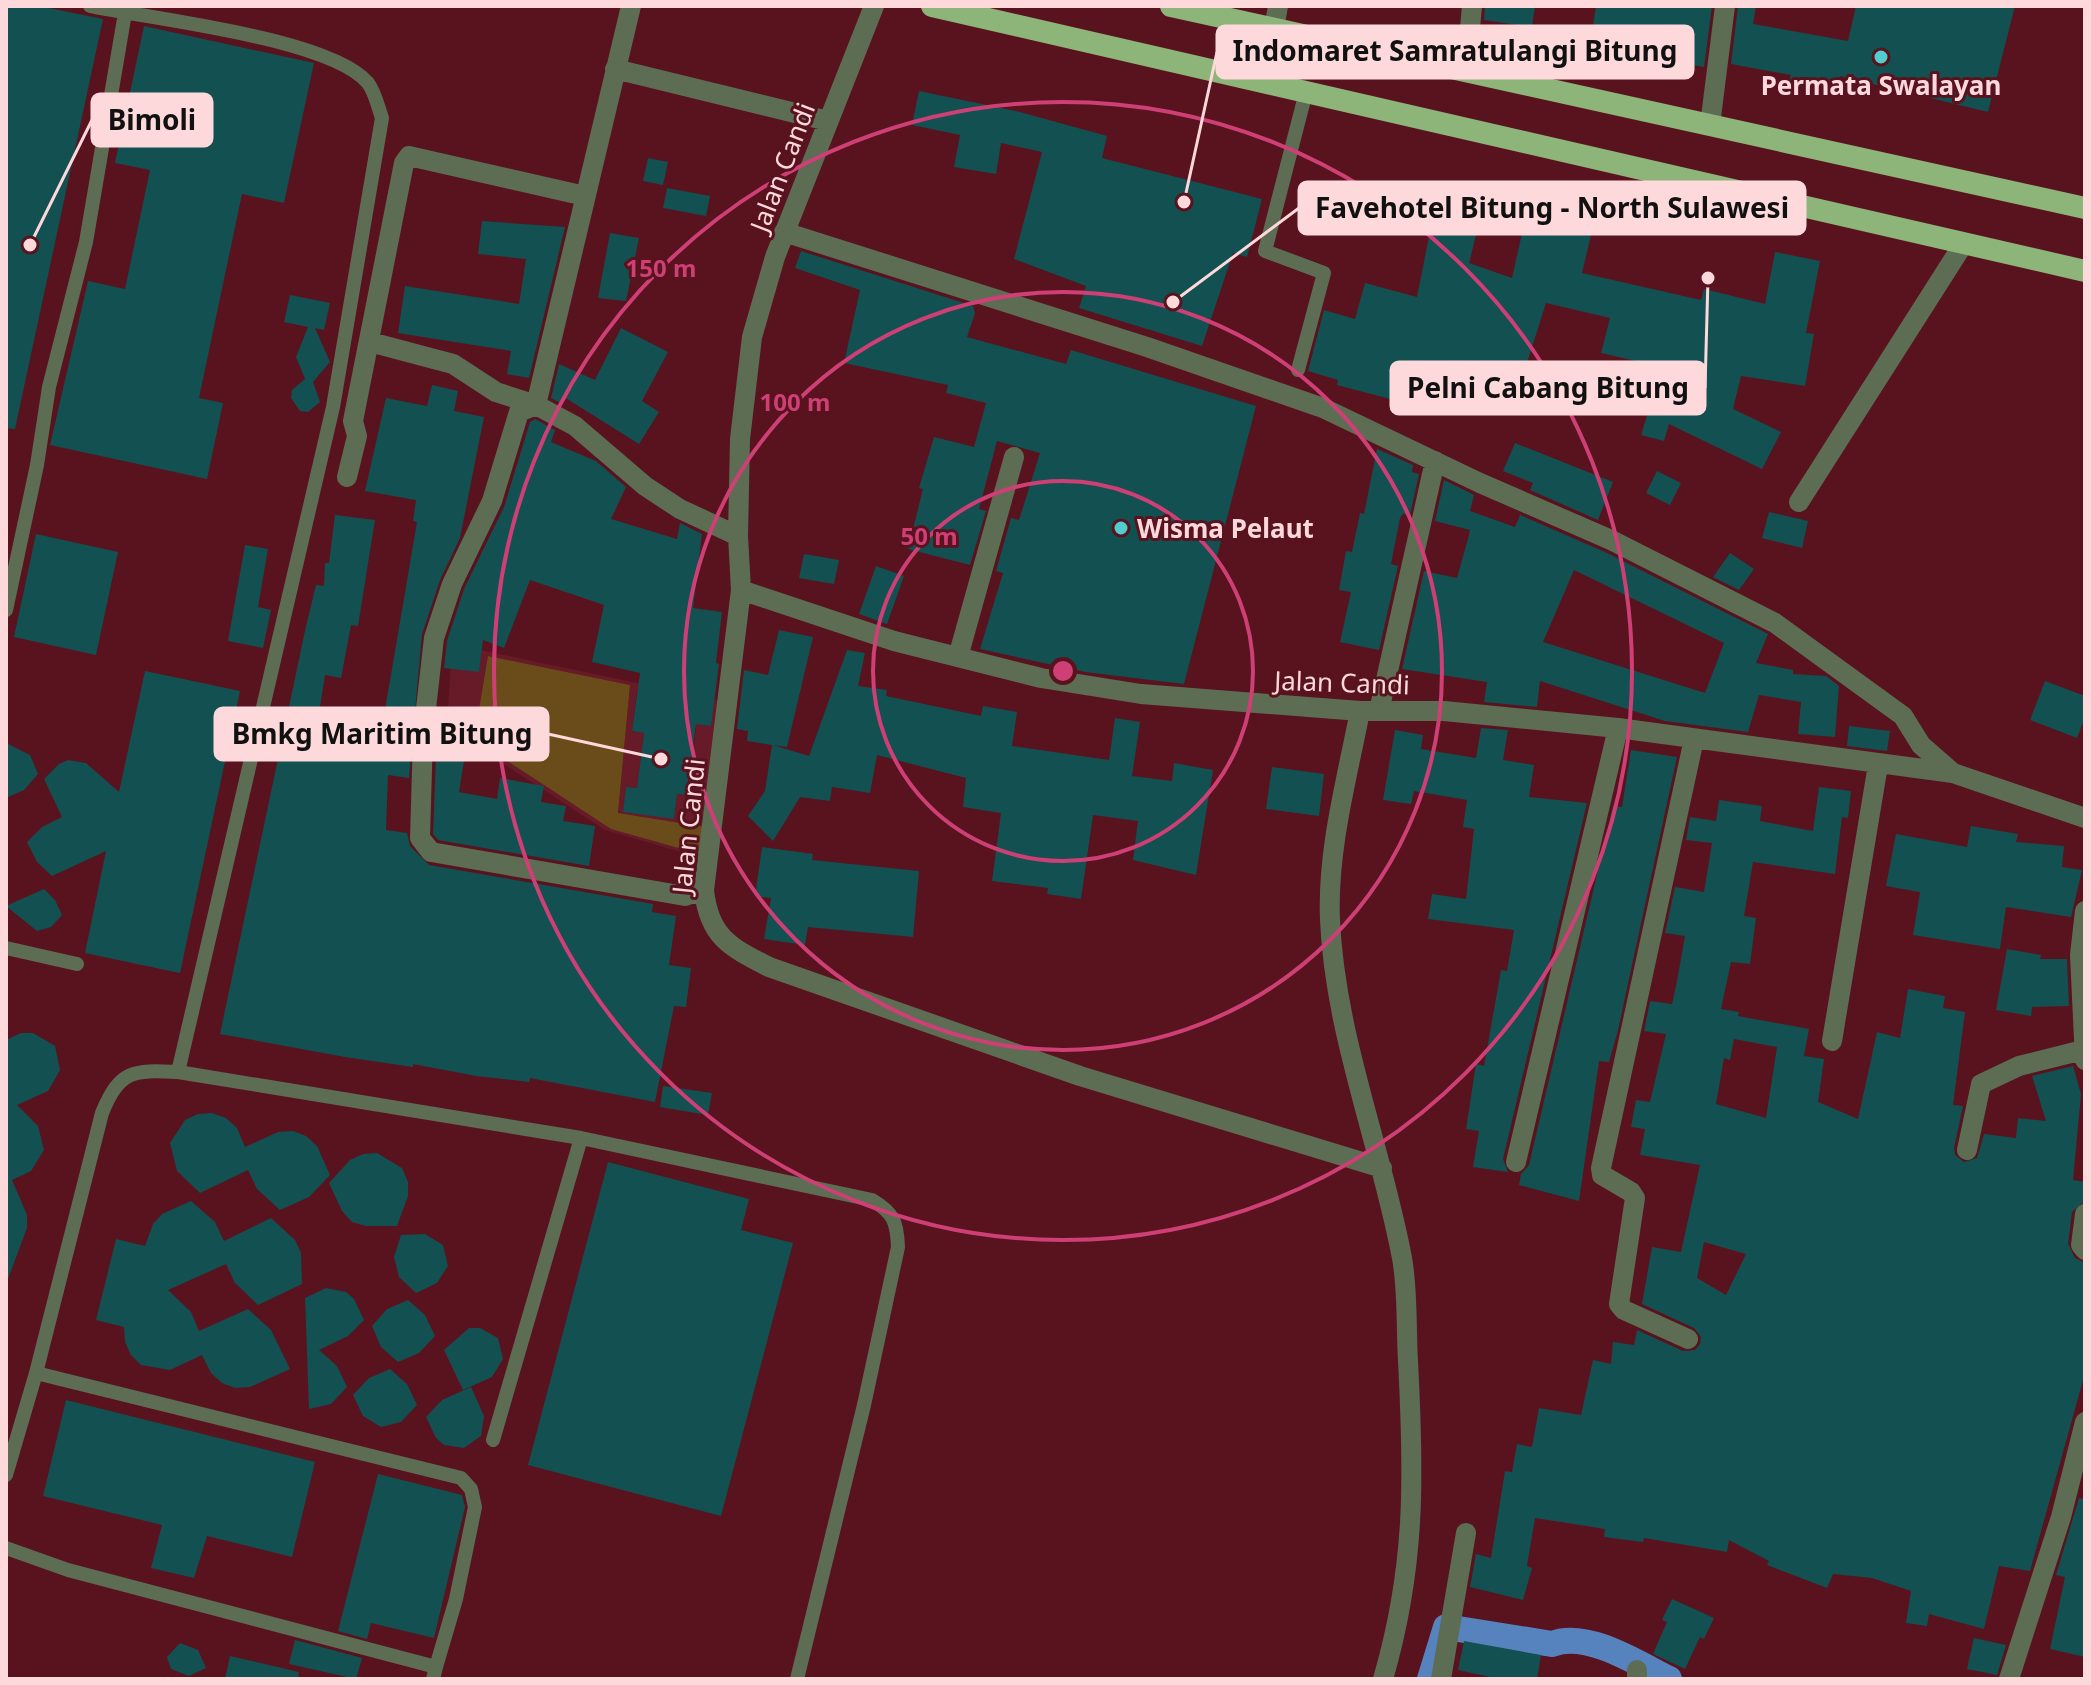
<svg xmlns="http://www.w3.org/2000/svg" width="2091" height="1685" font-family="'Noto Sans',sans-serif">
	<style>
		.built { fill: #671a28; fill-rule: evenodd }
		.green { fill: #6a4b1a }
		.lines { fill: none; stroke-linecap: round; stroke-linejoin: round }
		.canal { stroke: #5683be; stroke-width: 26 }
		.building { fill: #135051; fill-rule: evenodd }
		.service { stroke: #5c6d53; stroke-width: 14 }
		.minor { stroke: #5c6d53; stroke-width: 20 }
		.trunk { stroke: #8db479; stroke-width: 22 }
		.ring { fill: none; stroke: #ce3f75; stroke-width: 4 }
		.poi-dot { fill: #52cdcd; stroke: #58131f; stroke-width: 3 }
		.labels { text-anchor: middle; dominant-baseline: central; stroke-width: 6; stroke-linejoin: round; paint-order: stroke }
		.poi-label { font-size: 26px; font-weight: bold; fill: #fdd9db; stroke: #58131f }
		.street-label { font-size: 26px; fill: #fdd9db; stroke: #58131f }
		.centre { fill: #ce3f75; stroke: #58131f; stroke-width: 4 }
		.ring-label { font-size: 24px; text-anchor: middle; font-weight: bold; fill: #ce3f75; stroke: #58131f; stroke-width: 6; stroke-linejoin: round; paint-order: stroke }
		.leader { fill: none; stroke: #fdd9db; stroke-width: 3 }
		.callout-dot { fill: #fdd9db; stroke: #58131f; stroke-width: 3 }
		.callout { fill: #fdd9db; stroke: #fdd9db; stroke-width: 3 }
		.callout-label { font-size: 28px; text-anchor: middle; font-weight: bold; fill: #111 }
	</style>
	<rect width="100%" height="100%" fill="#58131f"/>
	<path class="built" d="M452 644 722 701 702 858 605 830 447 727ZM488 656 630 685 618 813ZM637 691 655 693 686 726 696 727 694 745H684L689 775 686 794H677L674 818 624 812 626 787 637 788 644 733 632 731Z"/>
	<path class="green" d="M488 656 630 685 618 813 705 827 700 854 611 829 474 739Z"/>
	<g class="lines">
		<path class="canal" d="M1430 1679 1446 1627 1552 1644C1586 1630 1637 1663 1669 1679"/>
	</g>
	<path class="building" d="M6 6H39L103 19 15 429 6 428Z
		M1485 6H1535L1532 27 1484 20Z
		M1596 6H1712L1704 67 1671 62 1672 52 1654 50 1655 47 1591 38Z
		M1738 6H1756L1753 24 1848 41 1856 6H2015L1988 112 1840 76 1838 91 1789 82 1791 75 1731 64Z
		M144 26 314 63 284 203 242 194 199 398 223 403 207 479 50 445 88 281 125 289 150 170 115 163Z
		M919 91 1020 112 1107 136 1102 158 1262 199 1247 257 1233 253 1202 346 1079 308 1086 286 1014 259 1042 152 1001 143 996 174 954 167 960 135 912 125Z
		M648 158 668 162 663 185 643 181Z
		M667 188 710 196 706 216 663 208Z
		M1438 191 1484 203 1469 263 1512 278 1525 220 1591 235 1582 273 1701 300 1704 289 1765 304 1775 252 1820 261 1806 333 1814 334 1805 386 1741 376 1733 409 1781 432 1762 469 1669 424 1664 441 1641 435 1662 367 1601 353 1610 318 1546 303 1512 410 1400 378 1394 400 1337 385 1338 380 1308 371 1324 310 1355 319 1365 283 1417 297Z
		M482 221 565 227 529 378 507 374 511 351 398 333 405 286 519 304 526 259 478 254Z
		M610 233 639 238 626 301 598 298Z
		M801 251 973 306 975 313 967 337 1066 364 1071 350 1256 406 1184 684 1085 672 980 649 1003 573 996 571 1011 518 1019 520 1040 453 997 441 979 509 986 511 970 565 908 549 923 489 919 488 934 437 974 447 986 403 946 393 948 385 844 363 860 290 795 268Z
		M290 295 330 303 324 330 315 328 330 362 313 382 320 402 308 412 300 411 291 398 292 390 305 379 296 357 308 327 284 322Z
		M621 328 668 352 642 401 659 412 639 444 564 397 562 404 551 398 559 364 595 380Z
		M432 385 458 391 454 411 484 417 460 538 440 580 422 634 409 778 388 775 386 830 407 833 410 846 429 865 653 904 652 912 676 916 669 965 691 968 686 1007 674 1006 655 1102 530 1078 529 1082 476 1076 413 1064V1067L345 1057 220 1034 306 626 316 585 324 586 325 563H329L335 515 375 520 358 626 351 625 341 678 325 675 317 726 380 739 417 522 413 521 416 500 365 491 386 398 427 406Z
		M535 419 555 430 551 442 596 461 626 487 611 519 677 539 680 523 702 534 693 608 722 612 716 663 719 664 711 726 696 724 686 795 677 794 674 819 623 812 626 787 637 788 644 733 632 731 640 673 592 662 604 605 530 580 504 648 483 640 479 672 444 668 447 641 464 589 504 507 530 422Z
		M1515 443 1613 482 1598 520 1530 490 1533 483 1503 471Z
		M1377 449 1413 465 1412 472 1419 474 1410 515 1403 514 1400 518 1391 564 1398 566 1379 650 1340 642 1351 592 1339 590 1346 551 1352 552 1360 513 1364 514Z
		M1657 471 1681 483 1670 505 1646 493Z
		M1444 480 1474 495 1470 511 1515 527 1520 515 1605 552 1768 634 1756 663 1793 670V674L1826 676 1839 686 1835 737 1798 734 1801 702 1759 695 1748 732 1665 721 1540 681 1537 707 1484 702 1487 682 1402 669 1424 571 1457 578 1469 535 1470 530 1435 521ZM1574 570 1724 643 1705 693 1543 642Z
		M1769 512 1808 521 1802 548 1762 538Z
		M36 534 118 552 96 655 14 637Z
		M245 545 268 549 258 607 271 610 263 648 228 641Z
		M1730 553 1754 569 1739 590 1713 577Z
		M804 554 839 560 834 584 799 578Z
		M876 566 904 576 887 624 859 614Z
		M779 630 813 637 787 747 773 745 809 756 847 650 865 653 858 686 887 690 886 696 981 716 983 706 1017 712 1012 746 1109 760 1115 718 1140 722 1132 776 1172 781 1174 763 1213 770 1196 875 1133 860 1138 821 1093 815 1081 899 1047 894 1048 888 992 881 1001 813 963 807 966 778 877 755 870 793 832 787 830 801 800 797 773 841 748 816 765 791 772 745 747 741 748 731 737 729 744 670 768 675Z
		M145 671 240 691 180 973 85 953 106 851 52 876 37 862 27 842 42 827 62 817 44 779 59 764 68 760 86 763 119 792Z
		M2045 681 2085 696V717L2077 738 2030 720Z
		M1849 726 1890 731 1887 751 1847 746Z
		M1481 728 1508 730 1503 760 1534 765 1529 797 1587 803 1503 1159 1508 1172 1473 1167 1479 1131 1466 1129 1476 1064 1484 1066 1501 970 1507 971 1514 930 1428 919 1432 894 1466 899 1474 829 1463 827 1467 800 1414 791 1411 804 1383 800 1395 730 1423 735 1421 749 1476 758Z
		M437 730 451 732 449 746 466 749 459 792 497 799 500 778 544 786 541 802 566 806 563 821 595 826 589 866 438 840 433 834Z
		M6 743 30 755 38 774 24 790 6 798Z
		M1631 750 1677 757 1618 1030 1609 1062 1599 1061 1579 1201 1519 1185 1521 1174 1529 1165 1613 806 1622 807Z
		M1272 767 1324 774 1319 816 1266 809Z
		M1819 787 1851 791 1848 818 1842 817 1835 874 1753 862 1744 916 1756 918 1750 964 1731 962 1721 1009 1739 1012 1738 1016 1809 1029 1804 1056 1824 1059 1818 1102 1858 1119 1877 1032 1900 1038 1908 989 1945 996 1943 1008 1965 1012 1953 1105 1963 1106 1954 1148 1955 1155 1964 1162 1977 1158 1984 1134 2016 1138 2018 1118 2046 1121 2032 1076 2073 1066 2081 1094 2073 1180 2085 1182V1201L2072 1212 2068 1244 2075 1258 2085 1263V1373L2030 1571 1999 1566 1984 1629 1929 1614 1927 1626 1906 1623 1911 1591 1872 1578 1833 1574 1827 1588 1767 1565 1769 1561 1729 1540 1727 1552 1644 1538 1643 1542 1604 1537 1605 1529 1535 1518 1527 1566 1532 1568 1523 1600 1470 1587 1476 1554 1491 1558 1505 1471 1512 1472 1517 1444 1532 1447 1539 1408 1581 1415 1593 1360 1611 1364 1613 1342 1634 1345 1637 1330 1683 1351 1695 1350 1700 1344 1701 1337 1694 1328 1642 1304 1652 1247 1681 1252 1700 1165 1640 1155 1645 1129 1631 1127 1636 1100 1650 1102 1666 1034 1644 1031 1650 1001 1672 1004 1677 981 1685 936 1665 933 1675 887 1704 892 1712 843 1686 840 1690 817 1716 821 1719 800 1762 806 1760 821 1813 831ZM1734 1039 1777 1047 1766 1118 1716 1104 1724 1058 1730 1060ZM1704 1242 1746 1254 1726 1295 1697 1278Z
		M1971 826 2018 834 2016 842 2064 846 2062 867 2082 870 2071 917 2006 907 2000 949 1913 935 1920 892 1886 886 1896 834 1967 847Z
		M762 847 813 854 812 860 919 871 913 937 808 927 805 945 764 939 771 898 755 896Z
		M44 889 55 900 62 915 51 927 37 931 6 906Z
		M2007 949 2041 955 2040 959H2067L2069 1006 2032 1007 2031 1016 1996 1010Z
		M21 1033H33L55 1046 60 1070 48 1091 17 1105 38 1126 44 1150 31 1171 12 1180 27 1215V1228L8 1279 6 1040Z
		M663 1086 712 1093 708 1115 660 1107Z
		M212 1113 226 1118 237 1128 245 1147 278 1132 293 1131 306 1136 317 1146 330 1175 309 1197 280 1210 257 1189 248 1170 200 1193 177 1171 170 1143 185 1120 198 1114Z
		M377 1153 402 1168 408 1182V1196L397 1226H366L352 1222 342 1211 329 1183 350 1160 363 1154Z
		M608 1162 749 1199 741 1230 793 1243 721 1516 528 1465Z
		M191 1201 215 1222 224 1241 271 1218 295 1240 301 1253 302 1284 258 1305 235 1283 226 1264 168 1290 191 1312 199 1331 248 1309 271 1330 290 1369 250 1387 235 1388 222 1383 211 1373 202 1355 170 1370 141 1365 131 1355 125 1342 124 1327 96 1320 116 1239 145 1246 153 1224 162 1214Z
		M425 1234 443 1245 448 1266 437 1283 416 1293 399 1277 394 1257 401 1235Z
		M326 1288 346 1292 354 1299 364 1320 348 1336 319 1350 337 1366 347 1387 331 1404 309 1409 305 1298Z
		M408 1300 425 1315 435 1336 419 1353 398 1362 381 1347 372 1326 387 1309Z
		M469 1328H480L498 1338 503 1359 492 1377 463 1390 444 1350Z
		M390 1369 407 1384 417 1405 401 1422 381 1427 363 1416 353 1395 369 1378Z
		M471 1387 484 1416 481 1436 464 1448 444 1445 436 1438 426 1417 442 1400Z
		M66 1400 315 1462 292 1557 207 1536 194 1578 151 1568 162 1525 43 1496Z
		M378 1474 462 1495 465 1507 434 1638 371 1623 367 1639 338 1631Z
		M2079 1498 2085 1499V1657L2050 1649 2065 1577 2056 1575Z
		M1672 1599 1714 1618 1704 1639 1700 1637 1685 1669 1653 1654 1667 1622 1662 1620Z
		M1974 1638 2006 1645 1997 1675 1967 1669Z
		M295 1640 362 1658 356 1679 289 1664Z
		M1464 1641 1541 1655 1537 1679H1499L1458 1670Z
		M180 1643 198 1650 206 1668 189 1676 171 1669 167 1657Z
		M230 1656 299 1672 298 1679H225Z"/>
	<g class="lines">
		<path class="service" d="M90 6C151 19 330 38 368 83 375 92 378 107 382 118L333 407 178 1072
			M1298 370 1324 273 1265 251 1306 92
			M6 610 37 465 49 387 86 242 125 13
			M6 948 77 964
			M36 1373 461 1478 471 1489 475 1507 456 1599 436 1667
			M493 1440 581 1138
			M6 1475 36 1373 102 1113C120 1069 134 1070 178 1072L581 1138 872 1200C894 1213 897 1222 898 1247L864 1405 797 1679
			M6 1548 68 1570 436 1667 433 1679"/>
		<path class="minor" d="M631 6 536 405 519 412 492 501 452 584 434 638 423 735 420 838 431 852 685 896 704 890
			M874 6 775 257 752 337 740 439 738 536 741 590 704 890C709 937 730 947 769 967L1080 1076 1382 1168
			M1274 29 1278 6
			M615 69 828 121
			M1466 72 1472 6
			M1710 125 1725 6
			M784 232 1147 347 1323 408 1480 483 1611 540 1775 623 1903 716 1921 745 1953 773 2085 818
			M370 342 453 364 496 392 536 405 575 426 645 486 680 509 738 536
			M347 477 357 436 353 421 404 163 409 156 585 196
			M1799 502 1964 243
			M741 590 894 641 1041 678 1141 694 1360 711H1444L1618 728 1953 773
			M958 657 1014 457
			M1360 711C1347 779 1327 850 1330 920 1335 1035 1381 1146 1402 1258 1408 1291 1406 1327 1408 1361 1414 1476 1416 1566 1383 1679
			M1379 711 1435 461
			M2085 911 2080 955 2085 1060
			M1832 1041 1878 765
			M1967 1150 1981 1084 2019 1066 2083 1050
			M1516 1162 1618 728
			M2085 1214 2081 1245 2085 1250
			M1688 1339 1624 1310 1619 1304 1635 1198 1631 1192 1602 1175 1601 1168 1694 739
			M1441 1679 1466 1533
			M1637 1679V1670
			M2009 1679 2061 1517 2085 1422"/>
		<path class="trunk" d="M932 6 2085 271
			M1171 6 2085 208"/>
	</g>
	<g class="ring">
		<circle cx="1063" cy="671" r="190"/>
		<circle cx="1063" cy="671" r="379"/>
		<circle cx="1063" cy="671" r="569"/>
	</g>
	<g class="poi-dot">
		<circle cx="1881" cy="57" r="8"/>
		<circle cx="1121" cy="528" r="8"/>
	</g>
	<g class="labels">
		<g class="poi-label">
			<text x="1881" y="85">Permata Swalayan</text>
			<text x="1137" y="528" text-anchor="start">Wisma Pelaut</text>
		</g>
		<g class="street-label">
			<text transform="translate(782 167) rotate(-69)">Jalan Candi</text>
			<text transform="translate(1342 682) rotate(2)">Jalan Candi</text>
			<text transform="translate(688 826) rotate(-84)">Jalan Candi</text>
		</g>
	</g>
	<circle cx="1063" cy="671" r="12" class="centre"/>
	<g class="ring-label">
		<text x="661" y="277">150 m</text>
		<text x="795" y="411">100 m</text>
		<text x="929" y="545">50 m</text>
	</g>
	<path class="leader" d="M1184 202L1217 52M30 245L92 120M1173 302L1299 208M1708 278L1705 388M661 759L548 734"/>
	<g class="callout-dot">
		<circle cx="1184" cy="202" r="8"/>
		<circle cx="30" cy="245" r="8"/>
		<circle cx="1173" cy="302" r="8"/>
		<circle cx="1708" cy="278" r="8"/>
		<circle cx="661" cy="759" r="8"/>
	</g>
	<g class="callout">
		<rect x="1217" y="26" width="476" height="52" rx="8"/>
		<rect x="92" y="94" width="120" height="52" rx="8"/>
		<rect x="1299" y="182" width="506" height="52" rx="8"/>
		<rect x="1391" y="362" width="314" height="52" rx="8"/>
		<rect x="215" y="708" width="333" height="52" rx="8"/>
	</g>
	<g class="callout-label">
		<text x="1455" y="61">Indomaret Samratulangi Bitung</text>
		<text x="152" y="130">Bimoli</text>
		<text x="1552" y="218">Favehotel Bitung - North Sulawesi</text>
		<text x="1548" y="398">Pelni Cabang Bitung</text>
		<text x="382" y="744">Bmkg Maritim Bitung</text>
	</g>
	<rect width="2091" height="1685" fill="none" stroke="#fdd9db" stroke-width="16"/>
</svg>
